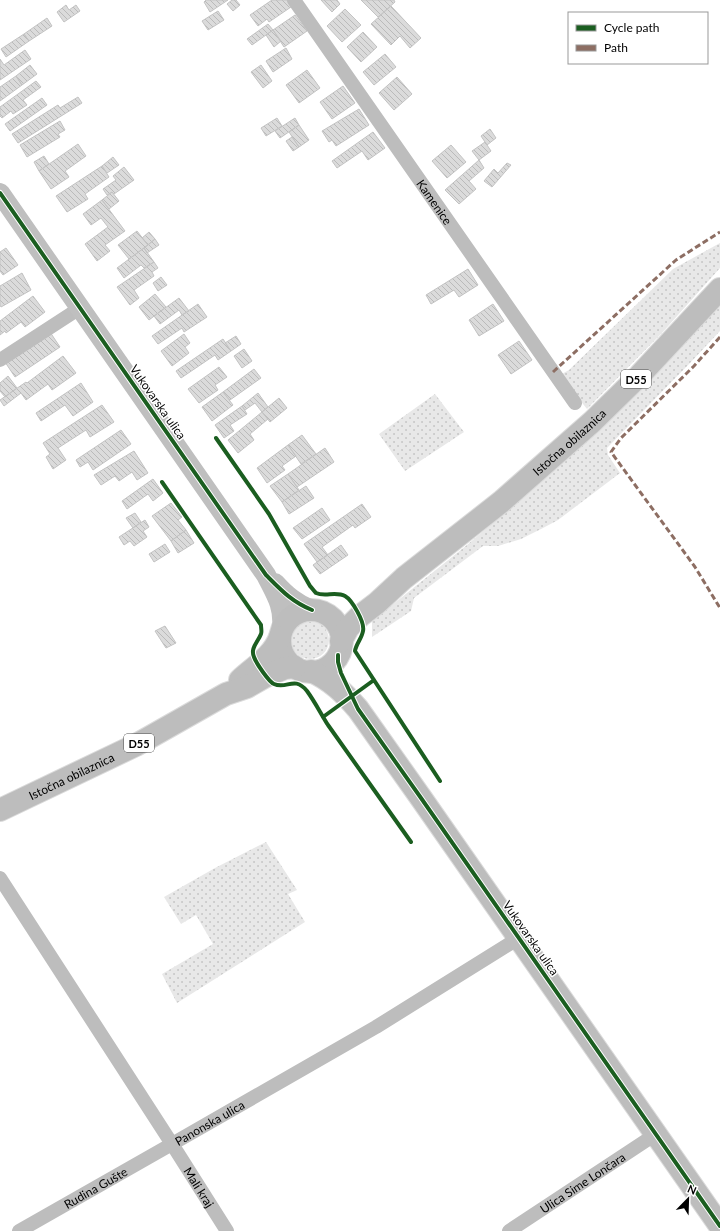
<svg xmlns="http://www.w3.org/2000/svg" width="720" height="1231" font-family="Lato,sans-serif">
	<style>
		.grass { fill: url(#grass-dots) }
		.building { fill: url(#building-back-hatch); stroke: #c3c3c3 }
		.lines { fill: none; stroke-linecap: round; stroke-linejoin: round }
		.primary-casing { stroke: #dbdbdb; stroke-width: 24 }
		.street { stroke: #bdbdbd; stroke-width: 14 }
		.secondary { stroke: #bfbfbf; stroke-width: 20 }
		.primary { stroke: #bdbdbd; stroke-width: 22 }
		.quiet { stroke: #8d6e63; stroke-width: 3; stroke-dasharray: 6 3; stroke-linecap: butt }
		.cycleway-casing { stroke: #fff; stroke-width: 6 }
		.cycleway { stroke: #1b5e20; stroke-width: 4 }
		.labels { text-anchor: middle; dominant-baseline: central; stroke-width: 3; stroke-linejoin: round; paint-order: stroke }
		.shield { fill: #fff; stroke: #4c4c4c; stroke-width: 1 }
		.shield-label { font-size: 11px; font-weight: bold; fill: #000 }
		.street-label { font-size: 12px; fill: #000; stroke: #fff }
	</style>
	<defs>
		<pattern id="grass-dots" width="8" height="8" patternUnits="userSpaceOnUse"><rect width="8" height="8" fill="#e8e8e8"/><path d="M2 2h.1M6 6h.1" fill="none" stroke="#c5c5c5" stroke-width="1.8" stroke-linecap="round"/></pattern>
		<pattern id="building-back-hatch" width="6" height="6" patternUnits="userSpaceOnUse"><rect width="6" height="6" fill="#dbdbdb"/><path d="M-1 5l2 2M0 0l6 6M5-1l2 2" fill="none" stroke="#bababa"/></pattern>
	</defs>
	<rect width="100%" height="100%" fill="#fff"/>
	<path class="grass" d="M720 243V268L661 334 587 409 560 375 569 370 673 269Z
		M720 302V331L690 363 607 448 608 455 620 473 558 520 543 528 521 539 498 546H483L414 598 411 611 372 637V621L467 545 531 490Z
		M435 394 464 432 405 471 379 434Z
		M291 640a19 19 0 1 1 38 0a19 19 0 1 1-38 0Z
		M266 842 297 890 288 894 305 922 177 1003 162 974 213 944 196 915 181 924 164 897 215 868Z"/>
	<path class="building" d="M206 0H228L210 12 204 2Z
		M232 0H236L240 5 233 11 227 4Z
		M272 0H287L291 7 269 22 267 19 258 26 250 15Z
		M321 0H337L340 4 332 12Z
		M361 0H394L395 2 378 17Z
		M66 5 69 10 76 5 80 11 64 22 57 12Z
		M391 6 421 38 410 48 400 36 391 45 371 24Z
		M345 9 361 25 342 42 327 26Z
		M218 11 224 20 208 30 202 21Z
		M295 15 307 31 284 47 273 30Z
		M47 18 52 26 29 41 24 34Z
		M268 24 273 30 252 45 247 39Z
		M273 30 281 41 274 47 266 35Z
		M363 32 377 47 361 62 347 47Z
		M24 34 29 41 6 57 1 49Z
		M286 48 292 59 273 72 266 61Z
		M25 50 31 59 0 80V59L4 65Z
		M385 54 396 67 374 85 363 72Z
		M30 65 37 74 22 85 16 76Z
		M261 65 272 81 263 88 251 72Z
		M307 70 320 88 299 103 286 85Z
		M16 76 22 85 0 101V87Z
		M397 77 412 94 394 110 379 93Z
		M36 81 41 87 23 100 27 105 13 114 11 111 2 118 0 116V107Z
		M343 86 355 103 332 119 320 102Z
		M78 97 82 103 18 143 12 134 58 105 60 108Z
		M42 98 47 105 10 131 5 124Z
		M359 109 369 125 336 146 332 140 329 142 322 131Z
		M277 118 282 126 266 136 261 128Z
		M295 118 299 125 280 138 275 131Z
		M60 121 65 130 58 134 60 137 27 157 20 145Z
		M299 125 309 140 299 147 289 132Z
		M490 129 496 138 487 145 481 136Z
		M373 132 385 148 368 160 362 151 337 168 332 161Z
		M292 137 299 147 293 151 286 141Z
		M485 142 491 151 479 160 472 151Z
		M78 144 86 156 65 171 69 177 51 189 39 171Z
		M451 145 466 162 447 178 432 161Z
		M44 156 49 164 39 171 34 162Z
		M113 157 119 165 107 173 102 166Z
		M479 160 484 168 469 181 476 189 459 204 445 190Z
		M507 163 511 165 492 187 484 181 494 169 498 173Z
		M102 166 109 177 85 194 88 199 67 212 56 196Z
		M124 167 134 180 114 194 112 192 107 195 103 189 116 180 113 176Z
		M112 192 119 201 109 209 102 200Z
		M102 200 125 231 105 245 110 251 97 261 85 244 108 227 101 218 91 225 83 214Z
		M137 231 148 245 129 259 118 245Z
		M149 232 155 239 148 245 142 238Z
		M155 239 159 245 147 253 144 248Z
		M6 248 18 265 3 275 0 271V252Z
		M144 248 154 262 144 268 141 265 124 278 117 268Z
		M154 262 158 268 152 272 154 276 134 290 139 298 130 305 117 287Z
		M468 269 478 285 459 297 454 290 431 304 426 295Z
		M22 273 31 290 1 307 0 305V286Z
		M161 277 167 285 158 291 153 283Z
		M155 294 166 307 149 320 139 307Z
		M33 296 45 312 25 327 21 322 6 333 5 331 0 335V321Z
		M179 298 189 311 182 315 179 310 160 324 154 316Z
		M198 304 207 317 184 332 182 328 158 344 152 336Z
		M493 304 504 321 479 336 469 320Z
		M50 332 60 347 15 377 5 362Z
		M184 334 190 343 185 347 189 353 172 366 161 351Z
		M236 336 241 344 231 351 225 343Z
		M223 339 231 351 218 360 215 355 181 378 176 371Z
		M519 341 532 360 511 374 498 355Z
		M244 349 252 361 242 368 234 356Z
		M63 356 76 373 52 390 48 384 26 400 21 393 4 406 0 400 26 382 27 383Z
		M219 367 227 377 215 385 218 390 199 403 188 389Z
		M254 369 261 378 230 400 223 392Z
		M8 376 17 388 5 397 0 391V383Z
		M81 383 93 402 73 416 65 405 41 421 36 413Z
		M223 392 233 405 212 421 202 407Z
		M258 393 268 407 262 412 255 403 245 410 242 406Z
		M279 398 287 408 270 422 262 412Z
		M102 405 114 422 90 437 86 430 58 448 66 460 53 469 46 457 50 454 43 443Z
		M242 406 247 414 230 425 234 431 224 438 215 425Z
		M262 412 268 419 250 434 254 440 238 453 228 440Z
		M121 430 131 444 93 470 88 462 80 467 76 460Z
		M302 435 316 454 301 464 288 445Z
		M288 445 296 456 282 466 285 470 267 483 257 468Z
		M325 448 334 462 297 487 288 474Z
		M134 451 148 473 137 480 132 472 119 481 115 476 101 485 94 475Z
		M288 474 299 490 282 502 270 486Z
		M153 479 163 493 153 501 148 494 127 509 122 501Z
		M306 486 314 498 289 514 282 502Z
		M171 503 182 517 178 520 186 530 171 541 152 516Z
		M362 504 371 517 355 528 353 525 322 547 328 555 317 562 304 544Z
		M322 508 330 520 302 539 293 528Z
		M135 513 141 522 133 528 126 518Z
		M145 520 149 527 143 531 147 537 134 546 130 541 124 545 119 537Z
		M186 530 194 543 178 553 171 541Z
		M165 544 170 552 154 562 149 554Z
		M341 545 348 555 320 574 313 565Z
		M165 626 176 643 166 648 155 631Z"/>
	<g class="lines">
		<defs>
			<g id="primary">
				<circle cx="311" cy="641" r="31"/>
				<path id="s5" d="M341 641 348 628 360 616 377 603 404 578 501 502 592 422 639 376 720 289"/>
				<path d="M311 671C331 680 344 693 358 709L421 798 720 1226"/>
				<path d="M240 680C255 666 272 657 280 637"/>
				<path id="s6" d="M0 810 136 745 226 694 247 687 266 676 285 668 295 667"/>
			</g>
		</defs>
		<use href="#primary" class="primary-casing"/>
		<g class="street">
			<path id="s1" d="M294 0 575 403"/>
			<path d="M0 360 80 308"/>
			<path id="s2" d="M0 878 172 1144 376 1027 519 938"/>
			<path id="s3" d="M19 1231 172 1144 227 1231"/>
			<path id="s4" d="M509 1231 656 1134"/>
		</g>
		<path class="secondary" d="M0 193 266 575C276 595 284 606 282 628
			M275 583C286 595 296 604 312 610"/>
		<use href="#primary" class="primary"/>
		<path class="quiet" d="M720 337 694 366 621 438 611 452 695 567 720 608
			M553 372 676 260 720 232"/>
		<defs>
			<path id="cycleway" d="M0 193 266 575C281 590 292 602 312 610
				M216 438 269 514 310 586C312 588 314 591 316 593 325 597 336 591 345 596 352 600 365 622 363 631 362 638 356 644 355 651L440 781
				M162 482 261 625C261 628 262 632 261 634 258 642 250 648 254 657 256 663 269 682 274 684 287 690 294 675 307 691 315 702 321 714 328 725 356 764 383 803 411 842
				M338 655V662L341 673 358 709 421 798 720 1226
				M323 717 374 680"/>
		</defs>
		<use href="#cycleway" class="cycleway-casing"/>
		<use href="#cycleway" class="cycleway"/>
	</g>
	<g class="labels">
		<g class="shield">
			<rect x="621" y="370" width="30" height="18" rx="3"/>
			<rect x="124" y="734" width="30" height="18" rx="3"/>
		</g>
		<g class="shield-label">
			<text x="636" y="379">D55</text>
			<text x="139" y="743">D55</text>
		</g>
		<g class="street-label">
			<text stroke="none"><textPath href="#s1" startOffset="246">Kamenice</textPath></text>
			<text transform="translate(158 402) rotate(55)">Vukovarska ulica</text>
			<text stroke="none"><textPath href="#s5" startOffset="304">Istočna obilaznica</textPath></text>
			<text stroke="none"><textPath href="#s6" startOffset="79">Istočna obilaznica</textPath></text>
			<text transform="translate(531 938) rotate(55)">Vukovarska ulica</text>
			<text stroke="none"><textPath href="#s2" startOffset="360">Panonska ulica</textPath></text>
			<text stroke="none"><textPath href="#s4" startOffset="88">Ulica Sime Lončara</textPath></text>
			<text stroke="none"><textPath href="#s3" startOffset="88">Rudina Gušte</textPath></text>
			<text stroke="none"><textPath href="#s3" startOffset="227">Mali kraj</textPath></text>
		</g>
	</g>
	<rect x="568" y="12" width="140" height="52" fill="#ffffff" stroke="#999999"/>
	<rect x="576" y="25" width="20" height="6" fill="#1b5e20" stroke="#999999"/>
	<text x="604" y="32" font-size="12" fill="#000000">Cycle path</text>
	<rect x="576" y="45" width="20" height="6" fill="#8d6e63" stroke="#999999"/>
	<text x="604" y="52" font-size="12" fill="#000000">Path</text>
	<g transform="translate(688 1199) rotate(23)" stroke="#ffffff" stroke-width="3" paint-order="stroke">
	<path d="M0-3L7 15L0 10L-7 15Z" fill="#000000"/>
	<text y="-6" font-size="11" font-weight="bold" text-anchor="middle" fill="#000000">N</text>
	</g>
</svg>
